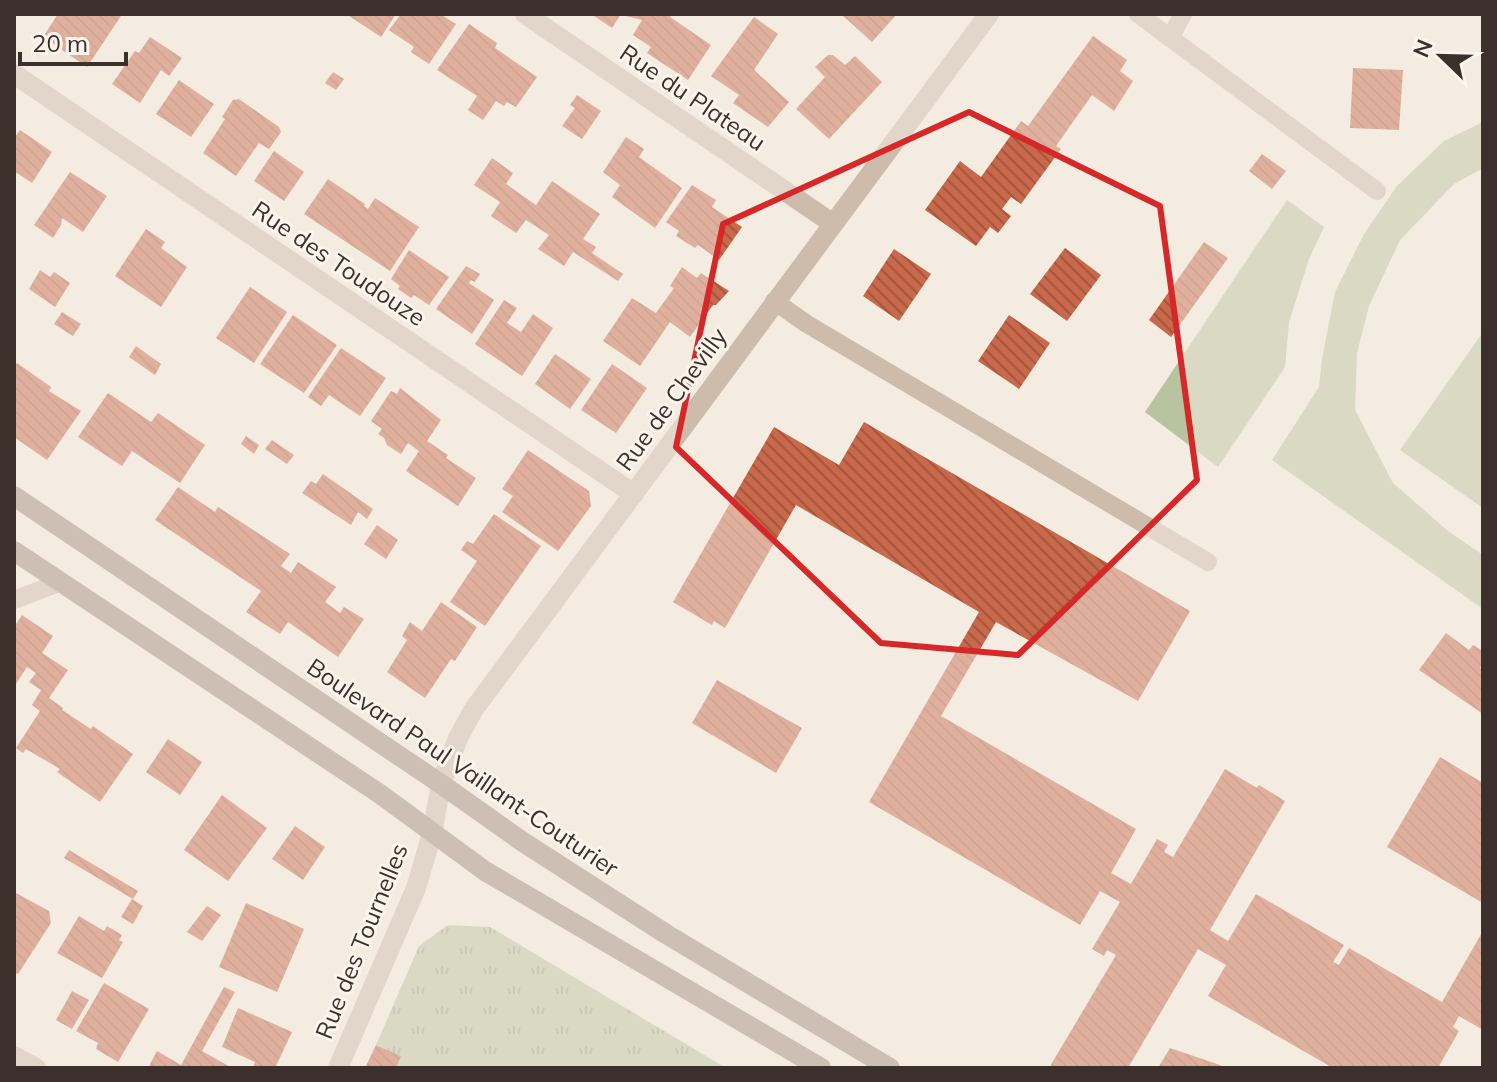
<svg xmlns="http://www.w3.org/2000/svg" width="1497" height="1082" font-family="Mulish,sans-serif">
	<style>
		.grass { fill: #b8c4a0 }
		.park { fill: url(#park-tufts) }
		.building { fill: url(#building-back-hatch) }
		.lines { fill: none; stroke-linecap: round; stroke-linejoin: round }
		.lane { stroke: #cdbbac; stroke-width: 18 }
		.street { stroke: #cdbbac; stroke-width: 20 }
		.secondary { stroke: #a18a7d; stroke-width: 20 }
		.marked { fill: none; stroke: #d62828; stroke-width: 6; stroke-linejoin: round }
		.labels { text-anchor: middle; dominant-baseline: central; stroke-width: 6; stroke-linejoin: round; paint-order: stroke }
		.street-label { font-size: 24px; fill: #3b302b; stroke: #fbf5ee }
	</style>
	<defs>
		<pattern id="park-tufts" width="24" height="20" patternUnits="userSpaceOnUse" patternTransform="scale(2)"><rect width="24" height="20" fill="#b8c4a0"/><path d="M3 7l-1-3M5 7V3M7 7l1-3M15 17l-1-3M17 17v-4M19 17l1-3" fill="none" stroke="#97a083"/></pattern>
		<pattern id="building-back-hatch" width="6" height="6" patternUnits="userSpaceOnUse" patternTransform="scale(2)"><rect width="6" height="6" fill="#c8694b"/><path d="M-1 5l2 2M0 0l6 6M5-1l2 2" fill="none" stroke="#a4573f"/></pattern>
	</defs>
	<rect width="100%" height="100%" fill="#f4ebe1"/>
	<path class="grass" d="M1483 122V168L1454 184 1400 240 1369 306 1357 353 1355 410 1393 483 1448 531 1483 555V609L1272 460 1319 387 1322 359 1335 292 1364 234 1397 186 1444 141Z
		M1287 200 1324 227 1309 259 1289 322 1285 367 1218 467 1145 412Z
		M1483 332V508L1400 450Z"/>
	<path class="park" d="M448 925 490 927 726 1068H396L401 1056 376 1045 419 946Z"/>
	<path class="building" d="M58 14H118L121 16 87 67 43 37Z
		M346 14H396L381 37Z
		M401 14H432L435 16 440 14 456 24 429 64 411 52 414 47 389 30Z
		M591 14H621L612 28Z
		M626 14H673L670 17 711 45 688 80 647 53 651 47 633 35 642 20 626 16Z
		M841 14H897L872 42Z
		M754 17 778 34 754 70 789 102 768 127 733 103 739 95 711 76Z
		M469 24 497 43 495 48 537 77 516 107 507 102 504 106 496 101 483 120 468 110 477 96 437 70Z
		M1093 36 1127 60 1120 71 1133 81 1114 111 1092 95 1056 146 1061 149 1021 204 1011 197 1002 209 1011 216 998 233 990 227 976 246 925 210 960 161 981 177 1021 121 1028 126Z
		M150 37 182 58 169 76 161 70 140 103 112 84 135 51 139 53Z
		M828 55H833L845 65 855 56 882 82 829 139 796 109 825 77 815 67Z
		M1353 68 1403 70 1399 130 1350 128Z
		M333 72 344 79 336 90 325 83Z
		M179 80 214 104 191 137 156 114Z
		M577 95 601 111 582 139 562 126 575 108 570 105Z
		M239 99 279 127 281 132 269 149 259 143 236 176 203 153 225 119 222 117 233 100Z
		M20 130 52 152 32 183 14 171V138Z
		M626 137 644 149 639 157 682 188 655 228 612 197 620 185 603 172Z
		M274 151 304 172 284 201 254 181Z
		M1262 154 1286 171 1272 189 1249 171Z
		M492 158 513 173 506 184 536 205 552 181 600 214 583 239 596 247 592 253 623 274 618 281 573 252 564 266 538 249 549 235 526 220 516 233 491 216 500 202 474 185Z
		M70 172 107 196 83 232 62 218 61 225 53 238 34 225Z
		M328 179 365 204 364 206 368 209 375 198 419 227 390 271 304 214Z
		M692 185 716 200 712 207 742 227 719 260 698 245 695 248 676 236 679 231 666 222Z
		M146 229 165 242 161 248 187 267 161 307 115 276Z
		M1204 242 1228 258 1171 337 1149 320Z
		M1065 248 1101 275 1067 321 1030 294Z
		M894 249 931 274 899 321 863 296Z
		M409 250 449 277 429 305 414 295 411 298 398 289 400 286 391 279Z
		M466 266 480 274 475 282 471 280 469 283 494 300 472 334 436 309Z
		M682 267 697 278 701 273 729 291 716 305H713L690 337 670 322 640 366 603 341 632 298 656 313 674 288 670 286Z
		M40 270 50 277 54 272 70 283 55 307 29 289Z
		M250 287 287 312 254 363 216 338Z
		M504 300 517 308 507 323 521 332 533 314 553 328 522 376 475 344Z
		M62 312 81 324 73 336 54 324Z
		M293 315 337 345 304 393 260 364Z
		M1009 315 1050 343 1019 389 978 361Z
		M136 346 161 364 155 375 129 357Z
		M341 348 386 378 360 416 329 395 321 406 308 397Z
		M555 354 591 379 570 409 535 384Z
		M17 363 51 387 49 391 81 411 47 460 14 437V367Z
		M612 364 647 388 616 433 581 410Z
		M400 388 441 420 427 441 448 455 446 458 476 478 458 506 406 471 419 451 408 443 401 454 387 445 384 438 378 434 382 429 371 421 391 391 397 394Z
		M108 393 151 422 158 413 205 445 180 483 132 451 122 466 78 437Z
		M864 422 1190 611 1138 701 996 622 941 716 1136 829 1111 873 1131 884 1157 839 1168 845 1164 852 1173 857 1225 769 1257 788 1259 785 1285 801 1210 930 1228 941 1256 894 1344 945 1333 962 1339 965 1349 948 1442 1002 1483 931V1030L1459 1016 1453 1027 1459 1031 1438 1068H1333L1208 996 1226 965 1198 949 1128 1068H1049L1116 955 1107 950 1104 956 1092 949 1120 902 1100 891 1080 925 869 802 979 612 796 505 725 628 714 621 712 625 673 602 774 427 839 465Z
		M246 436 259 445 254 454 241 444Z
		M272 440 294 455 287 464 265 449Z
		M528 450 589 491 591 506 558 551 502 512 513 496 502 489Z
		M323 474 373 509 367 519 358 512 351 525 302 493 311 481 316 484Z
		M178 487 215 512 218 507 290 554 281 566 291 573 298 562 336 587 325 602 340 613 344 607 364 619 338 657 288 622 280 634 246 612 261 591 155 520Z
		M494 514 541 546 485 626 450 602 477 561 461 550 467 541 473 544Z
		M377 525 398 540 386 559 364 544Z
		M441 602 477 627 455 661 451 659 425 698 387 672 407 640 402 636 410 622 422 631Z
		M22 615 53 636 42 653 68 670 49 698 63 708 62 710 91 729 93 726 133 754 100 802 57 772 60 769 26 749 23 753 16 748 40 711 32 705 41 690 29 682 36 673 27 667 14 687V627Z
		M1446 633 1469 650 1473 645 1483 651V663L1480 668 1483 670V714L1419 670Z
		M717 680 802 728 776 773 692 723Z
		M168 739 202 762 180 795 146 772Z
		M1440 757 1483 783V903L1387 847Z
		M222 795 267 828 228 881 184 850Z
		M295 826 325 847 303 880 272 859Z
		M69 850 138 891 133 899 64 858Z
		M14 892 49 911 51 923 18 974 14 972Z
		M132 899 143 906 133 924 121 917Z
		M246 903 304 929 277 992 219 967Z
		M207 906 221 915 202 941 187 932Z
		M79 916 104 931 107 926 122 935 119 940 123 942 102 978 57 953Z
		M104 983 149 1009 118 1062 96 1049 98 1043 76 1031Z
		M224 987 235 992 202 1051 232 1068 149 1066 157 1051 181 1065Z
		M72 991 89 1000 72 1029 56 1020Z
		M238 1008 292 1032 275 1068H253L255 1062 222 1047Z
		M376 1045 401 1056 396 1068H365Z
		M1170 1048 1220 1065 1224 1068H1158Z"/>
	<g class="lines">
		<path class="lane" d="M1138 14 1377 191
			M1170 38 1183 14
			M774 301 807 324 1208 562
			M14 600 61 582"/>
		<path class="street" d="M525 14 832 223
			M14 74 634 494
			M14 1056 36 1068
			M338 1068 416 888 432 834 441 784 458 738 474 709 989 14"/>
		<path class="secondary" d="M14 496 441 784 523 842 666 934 890 1068
			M14 551 380 794 485 871 821 1068"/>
	</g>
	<path d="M0 0H1497V1082H0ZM969 112 1160 206 1197 480 1018 655 881 643 676 447 723 224Z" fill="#f4ebe1" fill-opacity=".55" fill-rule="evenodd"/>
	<path class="marked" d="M969 112 1160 206 1197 480 1018 655 881 643 676 447 723 224Z"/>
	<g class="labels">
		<g class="street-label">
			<text transform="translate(693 97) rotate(34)">Rue du Plateau</text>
			<text transform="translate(339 263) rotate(34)">Rue des Toudouze</text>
			<text transform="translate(671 399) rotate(-54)">Rue de Chevilly</text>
			<text transform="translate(463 767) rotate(34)">Boulevard Paul Vaillant-Couturier</text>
			<text transform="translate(361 941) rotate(-68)">Rue des Tournelles</text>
		</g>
	</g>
	<rect width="1497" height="1082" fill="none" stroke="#3b302b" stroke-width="32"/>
	<g transform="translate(1441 56) rotate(293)" stroke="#fbf5ee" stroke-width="6" paint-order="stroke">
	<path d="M0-6L14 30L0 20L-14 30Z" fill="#3b302b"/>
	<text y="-12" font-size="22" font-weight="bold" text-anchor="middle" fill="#3b302b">N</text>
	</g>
	<path d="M20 52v12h106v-12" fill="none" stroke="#3b302b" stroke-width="4"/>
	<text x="32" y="52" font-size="24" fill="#3b302b" stroke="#fbf5ee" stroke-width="6" paint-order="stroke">20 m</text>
</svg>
